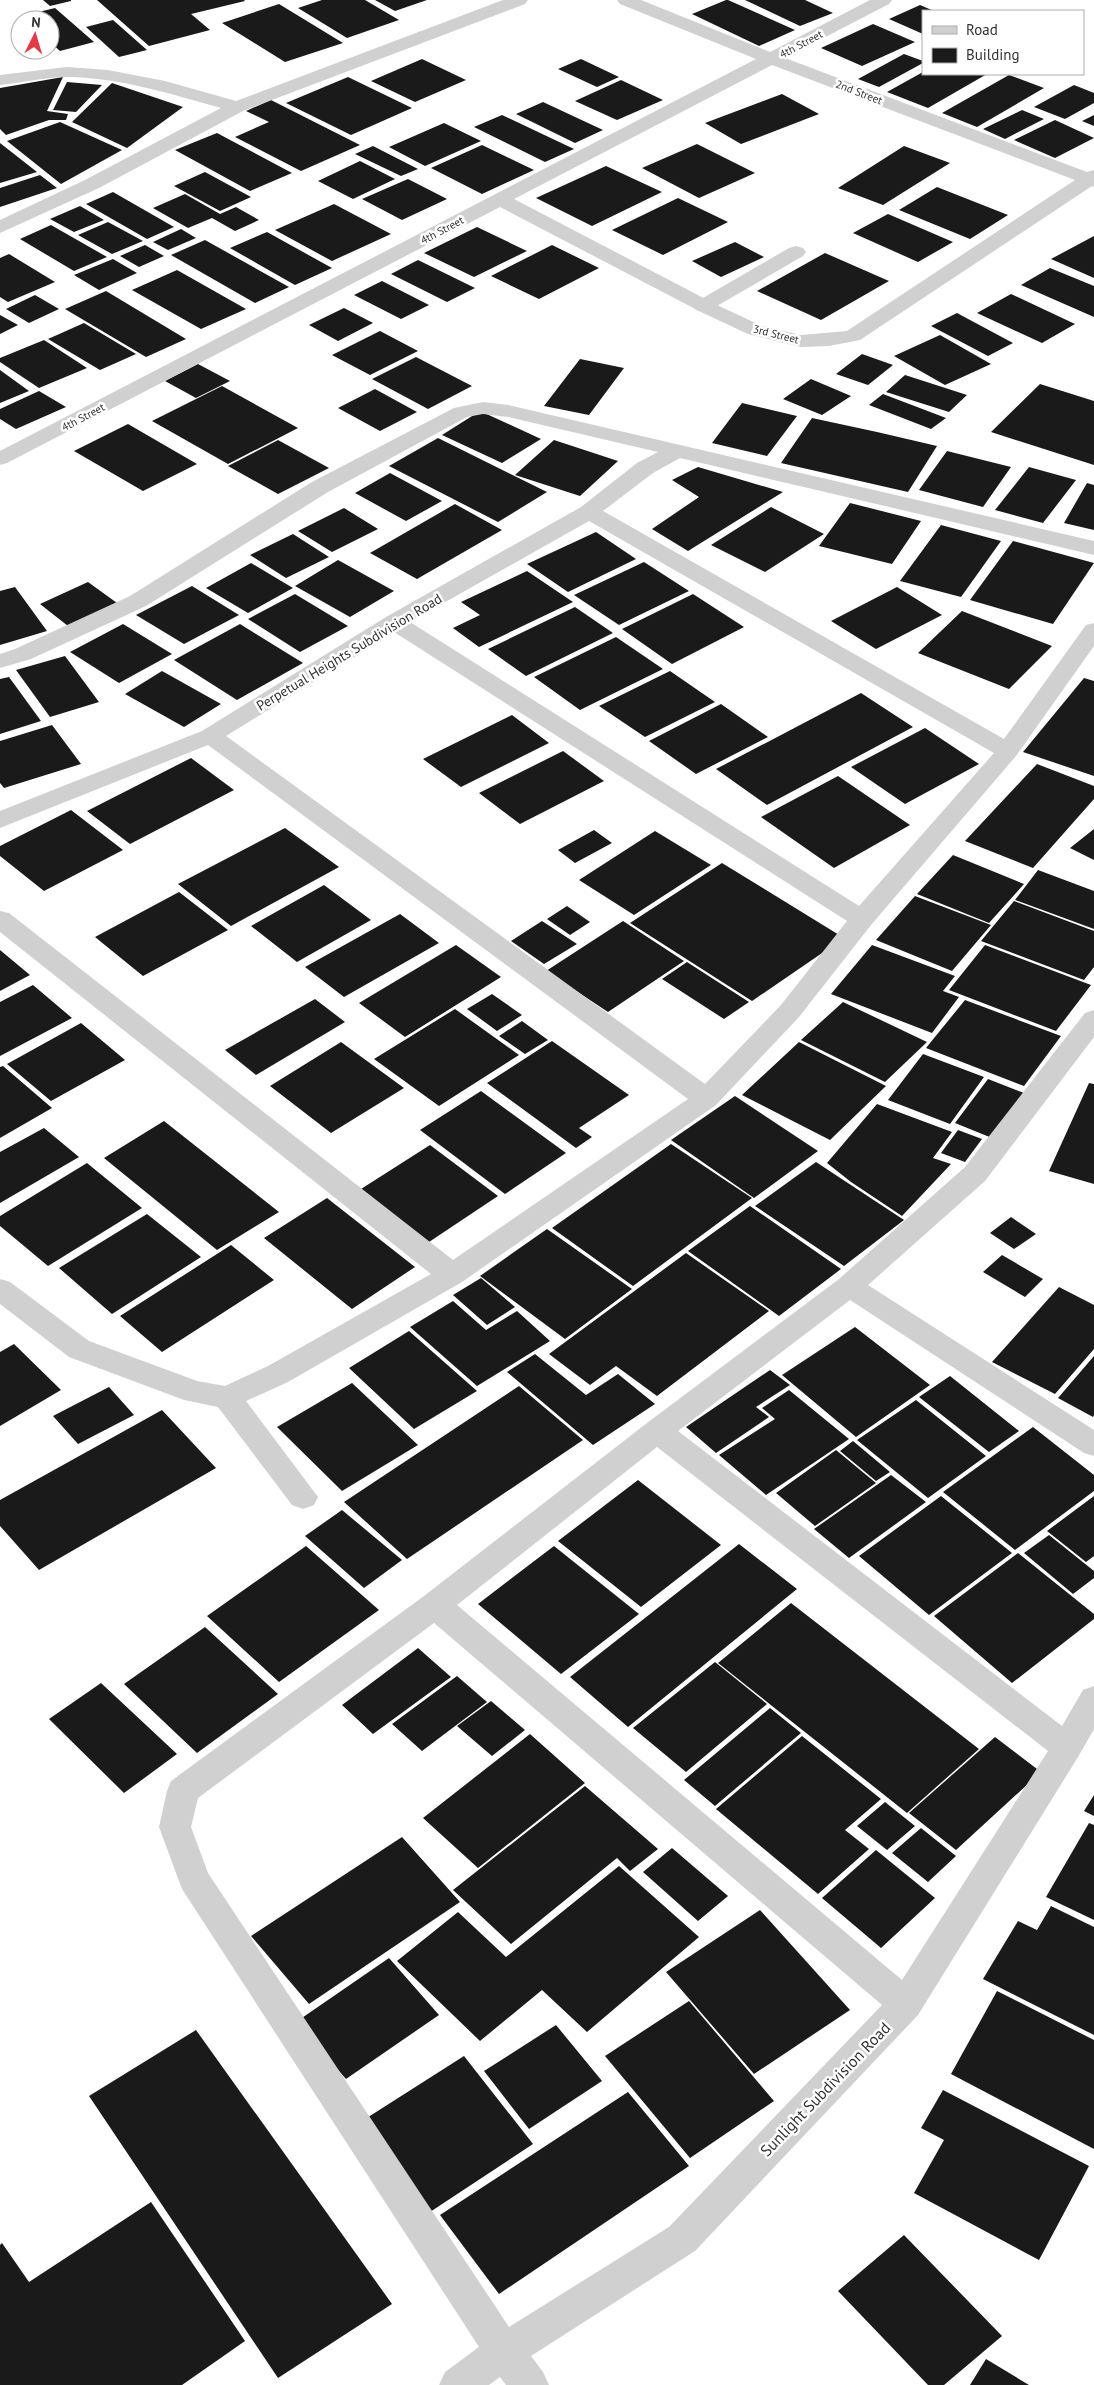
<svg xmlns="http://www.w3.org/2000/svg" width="1094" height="2385" font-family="'PT Sans',sans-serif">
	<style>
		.building { fill: #1a1a1a }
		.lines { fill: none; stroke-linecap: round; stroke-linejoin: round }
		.service { fill: #d0d0d0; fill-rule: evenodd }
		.minor { fill: #d0d0d0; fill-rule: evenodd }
		.labels { text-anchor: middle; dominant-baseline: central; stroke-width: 5; stroke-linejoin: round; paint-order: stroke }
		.far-street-label { font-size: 11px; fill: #333; stroke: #fff }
		.street-label { font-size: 14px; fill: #333; stroke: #fff }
		.near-street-label { font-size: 16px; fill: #333; stroke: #fff }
	</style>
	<rect width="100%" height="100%" fill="#fff"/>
	<path class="building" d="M43 0H71V1L50 6Z
		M97 0H244L245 1 191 14 210 30 149 46Z
		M322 0H365L399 20 347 38 298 8Z
		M375 0H427L395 11Z
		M726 0H728L795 30 759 46 692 14Z
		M745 0H805L833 13 800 26Z
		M279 4 343 43 285 62 222 23Z
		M920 5 934 11H923V34L889 19Z
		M55 8 94 42 60 51 50 42V20H27L22 16Z
		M113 20 147 50 119 57 86 27Z
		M873 24 915 42 862 66 821 48Z
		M904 54 923 61V63L879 87 858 79Z
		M422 59 466 80 415 102 371 81Z
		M581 59 619 77 597 87 558 69Z
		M923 72V74H987L928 108 887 92Z
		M1009 75 1044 88 977 127 942 113Z
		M63 77 47 111 68 114 66 120H49L6 135 0 129V88Z
		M348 77 412 108 351 135 286 103Z
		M621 80 663 100 617 120 575 101Z
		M67 82 102 85 76 112 53 110Z
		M112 83 183 107 127 148 72 122Z
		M1074 85 1094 93V103L1065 119 1034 107Z
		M782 94 819 114 741 144 705 123Z
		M271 100 360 145 301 171 235 137 269 122 246 111Z
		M543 102 603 130 575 143 516 114Z
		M1022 110 1044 119 1005 139 983 129Z
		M502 115 574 149 545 162 474 127Z
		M1094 115V126L1082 121Z
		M1055 120 1094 138 1055 158 1014 140Z
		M60 122 122 150 61 184 7 141Z
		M444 123 481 141 425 166 389 147Z
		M217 133 292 173 250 191 175 150Z
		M0 143 37 172 0 183Z
		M697 144 755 173 699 198 642 168Z
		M482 145 534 170 482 194 431 168Z
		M373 146 418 169 401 176 355 154Z
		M904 146 950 163 883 205 838 188Z
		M360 161 395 179 353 199 318 181Z
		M606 166 662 192 592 226 536 198Z
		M205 172 251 197 220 211 174 186Z
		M40 175 57 188 0 207V188Z
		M408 179 447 199 402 220 362 199Z
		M937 187 1008 215 970 239 899 210Z
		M113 192 174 227 147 239 86 204Z
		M185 194 220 214 236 207 259 220 235 231 212 218 188 228 153 208Z
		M678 198 728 222 663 255 612 230Z
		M334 204 391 234 332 261 275 230Z
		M80 206 104 220 74 232 50 219Z
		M888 214 953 242 918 262 853 233Z
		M108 222 143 241 112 254 78 235Z
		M51 225 107 257 74 271 20 239Z
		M477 227 527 251 474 277 424 253Z
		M181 229 196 238 168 250 153 242Z
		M267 232 332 268 295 285 230 248Z
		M1094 236V278L1051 259Z
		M205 240 289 287 255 303 171 255Z
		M735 242 764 257 721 277 692 261Z
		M145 245 164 256 139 267 120 256Z
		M552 245 599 268 539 299 491 276Z
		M825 253 889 281 821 320 757 291Z
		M9 254 55 282 8 302 0 297V258Z
		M113 259 137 273 99 290 74 275Z
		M418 260 475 288 447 302 391 274Z
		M1050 268 1094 286V317L1021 285Z
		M177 270 246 309 201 329 132 290Z
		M382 281 429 305 401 319 354 295Z
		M106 291 186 339 146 357 65 309Z
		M1011 294 1075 324 1042 343 977 313Z
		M35 295 59 309 29 323 6 309Z
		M344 308 373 323 338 341 309 325Z
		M957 313 1013 343 988 356 931 326Z
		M0 315 18 325 0 334Z
		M84 323 136 354 100 370 48 339Z
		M380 331 418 351 370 375 332 355Z
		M940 335 991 364 945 385 894 356Z
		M44 340 87 368 39 388 0 362V358Z
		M862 354 893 365 868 385 836 374Z
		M416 357 472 386 428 409 372 379Z
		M580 359 624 368 589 415 544 406Z
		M198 364 230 381 196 398 165 381Z
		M0 370 29 391 0 403Z
		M905 375 967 395 949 412 886 392Z
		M811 379 851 396 822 415 783 399Z
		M1040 384 1094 401V465L991 432Z
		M222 386 298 428 228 464 152 421Z
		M375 389 417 412 380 431 338 408Z
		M39 391 66 407 16 429 0 419V409Z
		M883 394 946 418 931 429 869 405Z
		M742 403 797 416 767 456 712 443Z
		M480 411 541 439 502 463 442 435Z
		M812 418 877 432 937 446 908 492 781 463Z
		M128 424 197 464 143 491 74 451Z
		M438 438 547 492 498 522 389 466Z
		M278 440 329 468 278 494 228 466Z
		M554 440 618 461 580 496 515 475Z
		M947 451 1011 467 983 507 919 490Z
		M698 467 783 492 688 551 652 529 699 497 672 480Z
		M1029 467 1076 480 1043 523 995 510Z
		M390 473 442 501 406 521 355 493Z
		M1087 483 1094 485V530L1064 523Z
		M850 503 921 521 892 564 819 546Z
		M455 504 502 530 417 579 370 553Z
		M771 507 824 534 765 572 711 545Z
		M344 508 378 529 332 552 298 531Z
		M941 525 1001 541 961 597 900 581Z
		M596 532 636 559 568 592 527 564Z
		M293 534 329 557 286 578 250 555Z
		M1013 541 1094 563 1053 624 970 600Z
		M338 560 394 591 350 617 295 586Z
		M644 562 689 591 619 625 574 595Z
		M251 563 293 588 248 613 206 588Z
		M527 571 573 602 479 647 453 628 480 615 461 602Z
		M88 582 117 603 68 626 40 604Z
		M192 586 239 615 184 644 136 615Z
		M15 587 47 631 0 645V591Z
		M897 587 942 615 876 649 831 621Z
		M295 594 348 626 300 652 248 619Z
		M693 594 744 627 672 664 622 629Z
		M575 607 613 633 526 676 488 649Z
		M962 611 1052 646 1009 689 918 653Z
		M123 624 172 654 119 683 70 652Z
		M240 624 303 663 237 700 174 660Z
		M616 637 663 669 580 710 534 677Z
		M65 656 99 702 50 717 16 670Z
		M162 671 221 704 184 727 125 694Z
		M670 671 715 702 645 737 599 706Z
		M9 677 41 721 0 734V679Z
		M1084 678 1094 681V776L1023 752Z
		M861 693 913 727 767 805 716 769Z
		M721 704 768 737 696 774 649 741Z
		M512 715 549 743 461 787 423 759Z
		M52 725 81 764 4 788 0 783V741Z
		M925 728 979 764 905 804 851 767Z
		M563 751 604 781 520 824 479 793Z
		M191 758 234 790 130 844 87 811Z
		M1037 764 1094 786V799L1033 868 965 841Z
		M838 776 910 825 834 868 761 817Z
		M71 810 123 850 44 891 0 856V846Z
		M285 828 339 867 231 926 178 884Z
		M1094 829V860L1070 848Z
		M594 830 612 843 575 863 558 850Z
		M655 831 711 865 634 915 579 880Z
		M953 855 1024 884 989 923 917 894Z
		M722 863 844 938 752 1001 630 923Z
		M1038 870 1094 891V929L1015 900Z
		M324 885 371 920 297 962 251 926Z
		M179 892 228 930 143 976 95 937Z
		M915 896 991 925 952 971 876 940Z
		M1014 901 1094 931V967L1084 980 981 941Z
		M567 906 590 922 570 935 547 919Z
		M400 914 439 943 344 997 305 967Z
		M542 921 577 944 544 964 511 941Z
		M623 921 684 961 608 1012 546 971Z
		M456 945 501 977 405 1037 359 1003Z
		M872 945 955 976 943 991 959 997 932 1033 831 994Z
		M985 945 1091 985 1056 1031 949 990Z
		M0 950 30 975 0 991Z
		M687 962 749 1002 724 1019 662 979Z
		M33 985 72 1018 0 1056V1002Z
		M492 994 522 1015 497 1031 467 1009Z
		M315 999 345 1022 256 1075 225 1050Z
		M965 1000 1061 1036 1024 1086 926 1048Z
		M843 1002 927 1042 885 1082 801 1040Z
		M455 1009 519 1055 439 1106 374 1059Z
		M522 1021 548 1040 525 1054 499 1036Z
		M81 1023 125 1060 51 1101 7 1064Z
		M552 1041 629 1095 579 1128 592 1137 576 1148 487 1083Z
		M341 1042 404 1088 331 1133 270 1086Z
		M799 1042 886 1086 830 1140 742 1095Z
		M923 1054 984 1077 950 1124 888 1100Z
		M3 1066 52 1108 0 1138V1067Z
		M988 1079 1024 1093 992 1138 955 1123Z
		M1089 1083 1094 1084V1184L1049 1171Z
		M481 1091 566 1153 505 1194 420 1130Z
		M735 1096 818 1151 754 1198 671 1140Z
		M877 1104 952 1132 933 1158 951 1164 902 1216 851 1182 827 1163Z
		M164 1121 279 1212 217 1250 104 1158Z
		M44 1128 79 1157 0 1203V1152Z
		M958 1130 982 1139 965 1162 941 1153Z
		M671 1144 752 1198 633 1286 552 1228Z
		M430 1145 498 1196 429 1242 361 1189Z
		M816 1162 904 1220 844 1266 755 1206Z
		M87 1163 142 1208 48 1266 0 1226V1216Z
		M327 1198 415 1267 352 1309 264 1238Z
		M750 1206 841 1269 779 1316 688 1251Z
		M147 1214 201 1257 112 1314 59 1268Z
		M1011 1217 1036 1234 1014 1249 990 1233Z
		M547 1229 632 1289 565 1339 480 1276Z
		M231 1245 274 1280 162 1352 120 1316Z
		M686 1253 769 1311 657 1396 616 1366 590 1385 549 1354Z
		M1002 1255 1043 1279 1025 1297 983 1272Z
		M481 1278 515 1307 487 1325 453 1295Z
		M1059 1287 1094 1305V1349L1055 1394 992 1362Z
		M453 1301 486 1330 517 1311 550 1341 477 1386 410 1327Z
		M855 1327 930 1385 856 1437 782 1375Z
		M409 1331 477 1391 414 1429 349 1368Z
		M14 1344 61 1390 0 1426V1352Z
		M535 1354 586 1395 618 1374 655 1404 593 1445 507 1372Z
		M1094 1356V1415L1093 1417 1058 1398Z
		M770 1370 790 1385 756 1407 769 1417 716 1453 686 1427Z
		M950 1376 1019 1431 989 1452 919 1397Z
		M352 1383 418 1445 342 1491 277 1427Z
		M519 1386 583 1440 407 1559 344 1502Z
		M109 1387 134 1415 78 1444 53 1416Z
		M789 1390 849 1439 766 1495 719 1455 775 1419 762 1408Z
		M916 1400 986 1456 928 1498 857 1440Z
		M162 1410 216 1468 39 1570 0 1526V1500Z
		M1033 1427 1094 1475V1491L1015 1550 943 1492Z
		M853 1441 890 1472 876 1481 840 1451Z
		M836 1450 876 1483 815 1526 776 1493Z
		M891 1475 926 1502 849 1558 814 1529Z
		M638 1480 721 1545 641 1607 558 1541Z
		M941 1496 1012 1553 929 1615 859 1556Z
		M1094 1496V1556L1086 1562 1047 1531Z
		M342 1510 402 1560 364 1588 305 1536Z
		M1049 1535 1094 1571V1578L1073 1594 1024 1553Z
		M739 1544 797 1589 628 1727 570 1677Z
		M306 1546 379 1610 279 1682 207 1616Z
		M554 1546 639 1614 561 1674 478 1604Z
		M1018 1553 1094 1614V1619L1012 1683 934 1616Z
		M791 1603 979 1749 907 1813 718 1663Z
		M205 1627 278 1694 197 1753 124 1684Z
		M418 1648 451 1677 373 1734 342 1705Z
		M715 1662 767 1704 686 1772 633 1728Z
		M457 1676 487 1702 422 1751 392 1724Z
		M101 1683 177 1754 124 1793 49 1719Z
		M491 1701 525 1730 492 1756 457 1726Z
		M770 1708 801 1733 715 1806 684 1780Z
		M530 1734 585 1783 478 1868 423 1818Z
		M802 1736 881 1799 845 1830 869 1849 818 1894 716 1809Z
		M995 1737 1041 1772 956 1850 909 1813Z
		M585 1786 658 1849 630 1871 617 1858 511 1944 453 1890Z
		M1094 1795V1816L1084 1811Z
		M885 1802 915 1826 887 1850 857 1826Z
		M1089 1823 1094 1825V1920L1046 1897Z
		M921 1828 956 1856 928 1882 892 1853Z
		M402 1837 460 1902 309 2004 251 1936Z
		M672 1848 728 1896 698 1921 643 1872Z
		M876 1850 935 1898 881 1948 822 1898Z
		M619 1866 699 1937 587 2032 542 1990 480 2041 397 1961 458 1912 506 1957Z
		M1051 1906 1094 1927V2035L983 1979 1018 1921 1037 1930Z
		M760 1910 850 2010 754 2074 666 1972Z
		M389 1958 439 2015 346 2079 296 2022Z
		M997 1991 1094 2040V2149L951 2074Z
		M689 2001 774 2101 690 2158 605 2056Z
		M556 2025 602 2081 529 2129 484 2071Z
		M196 2030 392 2304 278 2378 89 2096Z
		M464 2056 533 2144 430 2212 362 2121Z
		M943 2090 1089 2166 1039 2260 914 2193 944 2140 921 2128Z
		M628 2092 689 2166 499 2294 440 2215Z
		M151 2202 245 2341 182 2385H0V2245L2 2243 29 2282Z
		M904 2235 1002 2336 944 2385H928L838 2291Z
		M986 2359 1029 2385H970Z"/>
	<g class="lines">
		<path class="service" d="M796 246 803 248 806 252 803 256 710 310 703 312 696 310 693 306 696 302 789 248Z"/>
		<path class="minor" d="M503 0H528L525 4 243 111 99 188 0 233V220L85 180 221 108C171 94 121 78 68 77 46 77 22 83 0 85V75L67 67 108 70 165 81 236 101Z
			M617 0H641L770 52 870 0H892L889 4 785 58 1087 172 1094 170V187L1092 186 860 340 829 346 801 347 748 334 703 313 500 207 7 463 0 465V451L756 59 620 4ZM772 65 1075 180 847 331 801 335 762 326 717 305 514 199Z
			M483 402 508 405 1094 541V555L680 458 653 473 603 511 1004 739 1086 625 1094 623V646L1016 756 871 925 799 1017 716 1105 462 1282 288 1382 246 1401 318 1497 314 1505 303 1509 292 1505 218 1407 184 1400 69 1357 0 1304V1279L10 1282 89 1341 197 1381 225 1386 268 1366 431 1274 0 932V911L9 913 453 1260 688 1099 208 745 0 828V811L202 731 386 617 581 507 637 463 658 452 508 417 483 414 467 417 328 492 146 606 31 659 0 668V654L15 649 130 596 312 482 454 408ZM589 521 994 753 859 906 410 622ZM394 632 847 921 781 1005 705 1084 226 736Z
			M1094 1010V1037L985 1181 868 1285 1094 1430V1456L1084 1453 850 1300 678 1431 1062 1726 1083 1690 1094 1686V1729L1078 1757 918 2015 695 2251 531 2356 543 2372 549 2385H506L500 2377 489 2385H439L445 2372 479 2347 182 1889 159 1827 167 1791 171 1781 424 1596 647 1423 839 1279 965 1167 1085 1013ZM657 1447 1048 1751 902 1980 457 1605ZM434 1623 882 2005 669 2227 509 2327 208 1873 191 1827 198 1798Z"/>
	</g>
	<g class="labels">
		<g class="far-street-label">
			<text transform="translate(801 44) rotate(-28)">4th Street</text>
			<text transform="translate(859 92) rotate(21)">2nd Street</text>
			<text transform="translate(442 230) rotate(-28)">4th Street</text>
			<text transform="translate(776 334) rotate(14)">3rd Street</text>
			<text transform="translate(83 417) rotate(-28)">4th Street</text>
		</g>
		<g class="street-label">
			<text transform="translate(349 652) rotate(-31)">Perpetual Heights Subdivision Road</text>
		</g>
		<g class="near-street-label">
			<text transform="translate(825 2089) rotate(-46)">Sunlight Subdivision Road</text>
		</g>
	</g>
	<rect x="922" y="10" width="162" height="65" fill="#ffffff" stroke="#adadad"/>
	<rect x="932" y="26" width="25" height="8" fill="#d0d0d0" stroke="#adadad"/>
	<text x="966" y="35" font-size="15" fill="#333333">Road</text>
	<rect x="932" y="48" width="25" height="15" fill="#1a1a1a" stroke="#adadad"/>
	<text x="966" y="60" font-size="15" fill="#333333">Building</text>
	<g transform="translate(35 35) rotate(5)"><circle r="24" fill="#ffffff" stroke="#adadad"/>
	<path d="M0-4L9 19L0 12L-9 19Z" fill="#e63946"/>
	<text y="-8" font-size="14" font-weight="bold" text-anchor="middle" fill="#333333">N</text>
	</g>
</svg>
